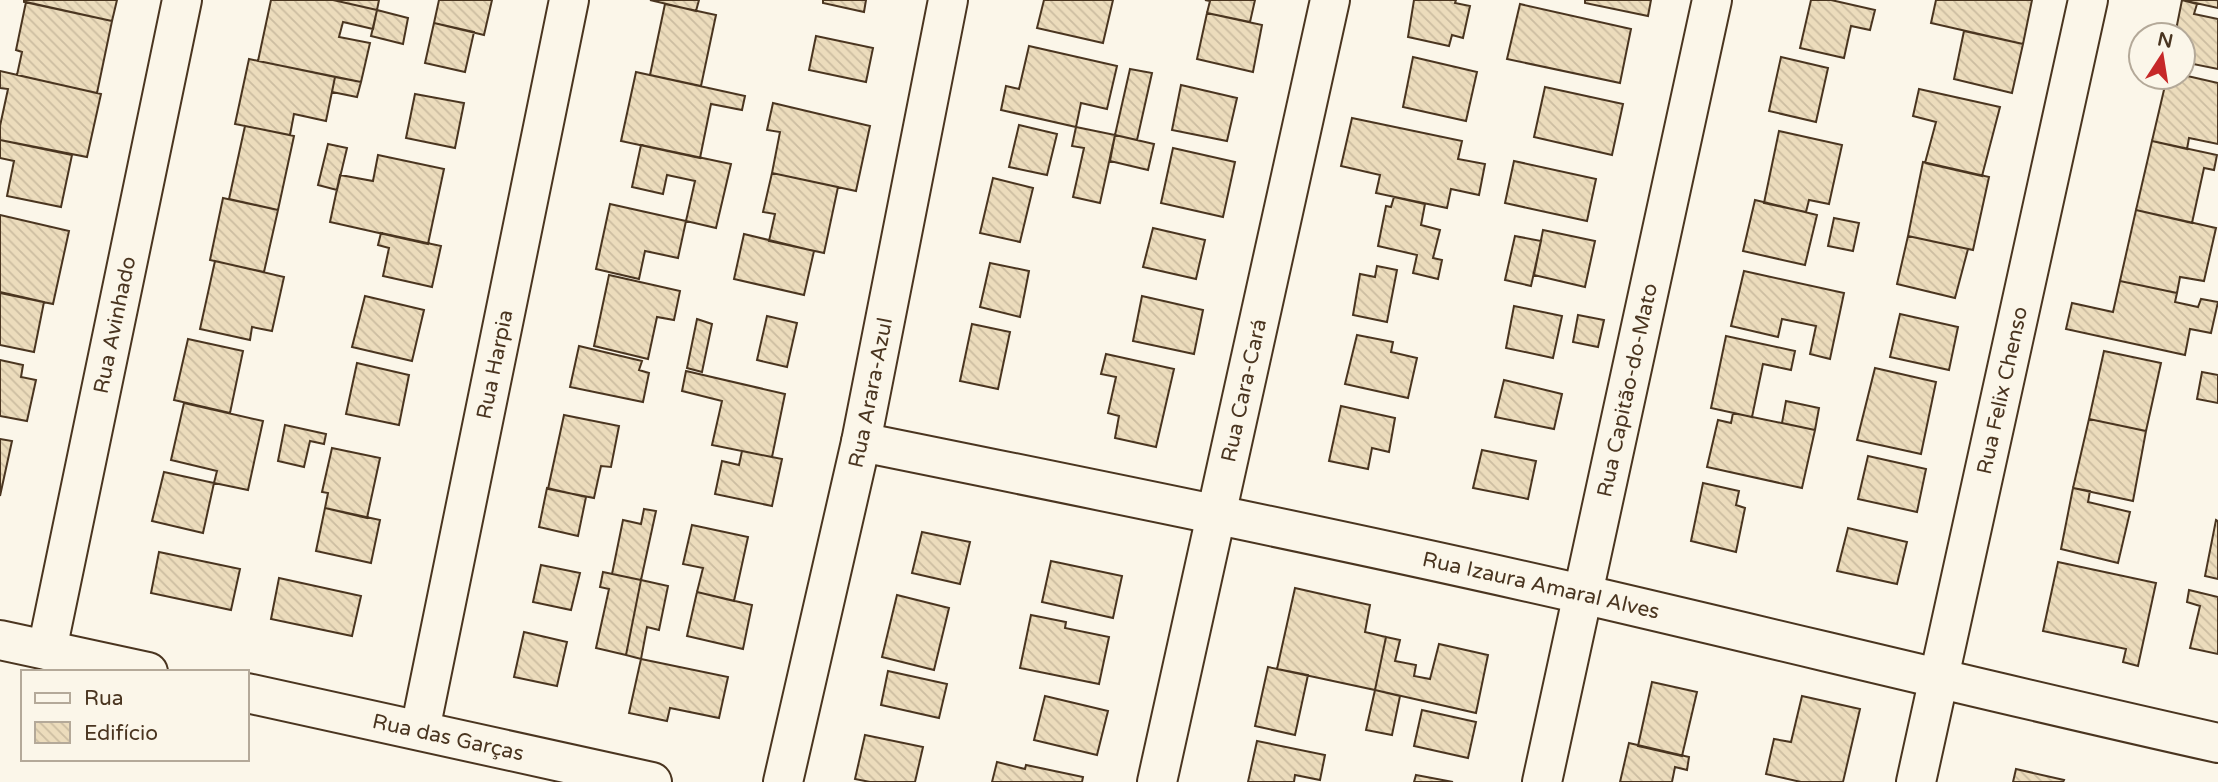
<svg xmlns="http://www.w3.org/2000/svg" width="2218" height="782" font-family="'Varela Round',sans-serif">
	<style>
		.building { fill: url(#building-back-hatch); stroke: #4a3520; stroke-width: 2 }
		.lines { fill: none; stroke-linecap: round; stroke-linejoin: round }
		.minor-casing { stroke: #4a3520; stroke-width: 42 }
		.minor { stroke: #fbf6e9; stroke-width: 38 }
		.labels { text-anchor: middle; dominant-baseline: central; stroke-width: 5; stroke-linejoin: round; paint-order: stroke }
		.street-label { font-size: 21px; fill: #4a3520; stroke: #fbf6e9 }
	</style>
	<defs>
		<pattern id="building-back-hatch" width="6" height="6" patternUnits="userSpaceOnUse" patternTransform="scale(1.75)"><rect width="6" height="6" fill="#ecdcbc"/><path d="M-1 5l2 2M0 0l6 6M5-1l2 2" fill="none" stroke="#ccbda1"/></pattern>
	</defs>
	<rect width="100%" height="100%" fill="#fbf6e9"/>
	<path class="building" d="M24 0H117L112 21 24 2Z
		M271 0H333L377 10 373 29 343 22 339 37 370 43 361 82 258 61Z
		M333 0H379L377 10Z
		M439 0H492L484 35 434 23Z
		M650 0H699L696 11Z
		M823 0H866L864 12 823 3Z
		M1044 0H1113L1103 43 1037 28Z
		M1205 0H1255L1250 22 1207 13 1210 1Z
		M1414 0H1456L1455 3 1470 6 1463 38 1452 35 1449 46 1408 37Z
		M1585 0H1651L1648 16 1585 3Z
		M1811 0H1831L1875 10 1870 30 1851 26 1844 58 1800 48Z
		M1936 0H2032L2023 44 1931 23Z
		M2182 0H2218V8Z
		M2182 0 2197 4 2194 14 2218 19V69L2183 62V35H2175Z
		M26 2 112 21 97 93 17 75 22 52 16 50Z
		M665 4 716 15 701 86 650 75Z
		M1520 4 1631 29 1620 83 1507 59Z
		M377 10 408 18 403 44 371 36Z
		M1207 13 1262 25 1253 72 1197 59Z
		M434 23 474 32 465 72 425 63Z
		M1964 31 2023 44 2012 93 1954 79Z
		M816 36 873 48 866 82 809 70Z
		M1029 46 1117 66 1107 109 1081 103 1076 127 1001 110 1006 86 1019 89Z
		M1413 57 1477 72 1466 121 1403 107Z
		M1781 57 1828 68 1816 122 1769 111Z
		M249 59 335 77 326 121 294 114 290 135 235 124Z
		M1130 69 1152 73 1137 140 1115 135Z
		M0 71 101 94 87 157 0 140V126L8 89 0 88Z
		M636 72 745 96 742 110 711 104 700 158 621 141Z
		M2183 75 2218 83V144L2189 138 2187 149 2152 141 2167 77H2183Z
		M335 77 361 82 357 97 332 92Z
		M1181 85 1237 98 1227 141 1172 130Z
		M1545 87 1623 104 1612 155 1534 137Z
		M1919 89 2000 107 1982 176 1925 163 1936 122 1913 116Z
		M415 94 464 103 455 148 406 138Z
		M773 103 870 126 856 191 772 173 780 132 767 130Z
		M1352 118 1462 141 1458 159 1485 164 1479 195 1451 189 1447 208 1376 193 1380 175 1341 166Z
		M1019 125 1057 134 1047 175 1009 167Z
		M245 126 294 136 278 210 229 199Z
		M1076 127 1115 135 1100 203 1073 197 1084 148 1072 146Z
		M1779 131 1842 145 1829 204 1809 200 1806 212 1764 203Z
		M1115 135 1154 144 1148 170 1110 161Z
		M0 140 72 155 61 207 7 196 14 161 0 158Z
		M2152 141 2217 155 2214 170 2204 168 2192 223 2136 210Z
		M328 144 347 148 337 190 318 185Z
		M641 145 731 164 716 228 686 221 695 181 667 175 663 194 632 187Z
		M1173 148 1235 162 1223 217 1161 203Z
		M378 155 444 169 428 244 330 222 340 175 373 181Z
		M1514 161 1596 179 1587 221 1505 203Z
		M1923 162 1989 177 1973 250 1908 236Z
		M772 173 838 187 824 253 769 241 775 214 763 212Z
		M993 178 1033 188 1020 242 980 233Z
		M1394 197 1425 204 1421 225 1440 230 1433 258 1442 260 1438 279 1413 273 1417 255 1378 246 1386 206 1391 207Z
		M223 198 278 210 264 272 210 260Z
		M1755 200 1817 215 1805 265 1743 251Z
		M610 204 686 221 678 258 645 251 639 279 596 269Z
		M2136 210 2216 228 2204 281 2180 277 2177 293 2120 281Z
		M0 215 69 231 53 304 0 293Z
		M1834 218 1859 223 1853 251 1828 246Z
		M1153 228 1205 240 1196 279 1143 267Z
		M1543 230 1595 241 1585 287 1534 275Z
		M381 233 441 246 432 287 383 276 389 248 378 245Z
		M744 234 814 251 804 295 734 279Z
		M1515 236 1541 241 1531 286 1505 280Z
		M1908 236 1968 249 1955 298 1897 284Z
		M215 261 284 277 272 331 252 327 250 340 200 329Z
		M990 263 1029 271 1020 317 980 307Z
		M1377 266 1397 270 1387 322 1353 315 1360 274 1375 277Z
		M1744 271 1844 293 1830 359 1810 354 1816 326 1782 319 1778 337 1731 326Z
		M609 275 680 291 674 320 657 317 648 359 594 346Z
		M2120 281 2177 293 2175 302 2198 307 2201 299 2218 302 2211 333 2190 329 2185 355 2066 329 2072 303 2113 312Z
		M0 292 44 302 34 352 0 345Z
		M365 296 424 310 412 361 352 347Z
		M1142 296 1203 310 1194 354 1133 341Z
		M1514 306 1562 316 1553 358 1506 348Z
		M1900 314 1958 327 1949 370 1890 357Z
		M1578 315 1604 320 1598 347 1573 342Z
		M767 316 797 323 787 367 757 360Z
		M697 319 712 324 702 372 687 368Z
		M972 324 1010 332 998 389 960 381Z
		M1357 335 1393 342 1391 352 1417 358 1408 398 1345 384Z
		M1726 336 1795 351 1791 370 1763 364 1752 417 1711 408Z
		M188 339 243 351 230 413 174 400Z
		M579 346 642 361 639 370 649 373 643 402 570 387Z
		M2104 351 2161 363 2146 431 2089 419Z
		M1106 354 1174 369 1156 447 1115 438 1119 416 1108 413 1116 377 1101 374Z
		M0 360 23 365 21 377 36 380 27 421 0 416Z
		M357 363 409 375 399 425 346 414Z
		M1875 368 1936 382 1921 454 1857 440Z
		M686 371 785 394 772 457 712 445 722 401 682 391Z
		M2202 372 2218 375V403L2197 399Z
		M1504 380 1562 394 1554 429 1495 417Z
		M1786 401 1819 408 1815 430 1782 423Z
		M184 403 263 421 248 490 214 483 217 471 171 460Z
		M1341 406 1395 418 1389 452 1372 448 1368 469 1329 461Z
		M1733 413 1815 430 1802 488 1707 467 1718 420 1731 423Z
		M564 415 619 426 611 467 601 466 594 498 548 489Z
		M2089 419 2146 431 2133 501 2073 488Z
		M285 425 326 434 324 444 310 441 304 467 278 461Z
		M0 439 12 441 0 496Z
		M332 448 380 458 367 518 325 508 328 493 322 492Z
		M1482 450 1536 461 1528 499 1473 488Z
		M742 451 782 459 772 506 715 494 722 461 739 465Z
		M1868 456 1926 469 1917 512 1858 499Z
		M164 472 214 483 203 533 152 521Z
		M1703 483 1739 491 1736 505 1745 508 1736 552 1691 541Z
		M547 488 586 497 578 536 539 527Z
		M2073 488 2090 491 2088 502 2130 512 2118 563 2061 549Z
		M325 508 380 520 371 563 316 551Z
		M644 509 656 511 641 580 612 574 623 520 641 524Z
		M2216 520 2218 521V579L2205 576Z
		M692 525 748 537 734 601 697 592 703 568 683 564Z
		M1848 528 1907 542 1897 584 1837 571Z
		M922 532 970 542 960 584 912 573Z
		M159 552 240 569 231 610 151 593Z
		M1051 561 1122 576 1113 618 1042 602Z
		M2058 562 2156 583 2138 666 2123 662 2126 649 2043 631Z
		M541 565 580 573 571 610 533 602Z
		M603 572 641 580 626 655 596 648 609 589 600 587Z
		M279 578 361 596 352 636 271 619Z
		M641 580 668 586 659 630 647 627 641 659 626 655Z
		M1295 588 1370 605 1365 632 1386 637 1375 690 1277 669Z
		M2189 590 2218 597V654L2190 648 2200 606 2187 602Z
		M697 592 752 605 743 649 687 636Z
		M897 595 949 608 934 670 882 657Z
		M1031 615 1066 622 1065 628 1109 637 1099 684 1020 668Z
		M524 632 567 642 557 686 514 677Z
		M1386 637 1400 640 1395 661 1416 665 1414 676 1430 679 1439 644 1488 655 1476 713 1375 690Z
		M641 659 728 677 719 718 670 708 667 721 629 713Z
		M1268 667 1308 675 1295 735 1255 726Z
		M888 671 947 684 939 718 881 705Z
		M1652 682 1697 692 1682 756 1638 746Z
		M1375 690 1400 696 1392 735 1366 730Z
		M1045 696 1108 711 1097 755 1034 740Z
		M1802 696 1860 709 1843 782H1801L1766 774 1774 739 1791 742Z
		M1422 710 1476 722 1468 758 1414 746Z
		M865 735 923 747 915 782H870L855 779Z
		M1257 741 1325 755 1320 780 1295 775 1294 782H1248Z
		M1629 743 1689 757 1687 770 1675 767 1672 782H1620Z
		M997 762 1025 769 1026 765 1083 777 1082 782H992Z
		M2016 769 2064 780 2063 782H2013Z
		M1416 775 1453 782H1414Z"/>
	<g class="lines">
		<defs>
			<g id="minor">
				<path id="s1" d="M861 442C1103 491 1345 540 1586 595 1797 644 2007 696 2218 743"/>
				<path d="M0 640 148 672"/>
				<path id="s2" d="M47 650 182 0"/>
				<path id="s3" d="M247 693 652 782"/>
				<path id="s4" d="M420 730 569 0"/>
				<path id="s5" d="M783 782 861 442 948 0"/>
				<path id="s6" d="M1157 782 1330 0"/>
				<path id="s7" d="M1542 782 1712 0"/>
				<path id="s8" d="M1916 782 2088 0"/>
			</g>
		</defs>
		<use href="#minor" class="minor-casing"/>
		<use href="#minor" class="minor"/>
	</g>
	<g class="labels">
		<g class="street-label">
			<text stroke="none"><textPath href="#s2" startOffset="332">Rua Avinhado</textPath></text>
			<text stroke="none"><textPath href="#s4" startOffset="373">Rua Harpia</textPath></text>
			<text stroke="none"><textPath href="#s6" startOffset="401">Rua Cara-Cará</textPath></text>
			<text stroke="none"><textPath href="#s7" startOffset="401">Rua Capitão-do-Mato</textPath></text>
			<text stroke="none"><textPath href="#s8" startOffset="401">Rua Felix Chenso</textPath></text>
			<text stroke="none"><textPath href="#s5" startOffset="399">Rua Arara-Azul</textPath></text>
			<text stroke="none"><textPath href="#s1" startOffset="695">Rua Izaura Amaral Alves</textPath></text>
			<text stroke="none"><textPath href="#s3" startOffset="206">Rua das Garças</textPath></text>
		</g>
	</g>
	<rect x="21" y="670" width="228" height="91" fill="#fbf6e9" stroke="#b4a999" stroke-width="2"/>
	<rect x="35" y="693" width="35" height="10" fill="#fbf6e9" stroke="#b4a999" stroke-width="2"/>
	<text x="84" y="705" font-size="21" fill="#4a3520">Rua</text>
	<rect x="35" y="722" width="35" height="21" fill="url(#building-back-hatch)" stroke="#b4a999" stroke-width="2"/>
	<text x="84" y="740" font-size="21" fill="#4a3520">Edifício</text>
	<g transform="translate(2162 56) rotate(12)"><circle r="33" fill="#fbf6e9" stroke="#b4a999" stroke-width="2"/>
	<path d="M0-5L12 26L0 18L-12 26Z" fill="#c62828"/>
	<text y="-10" font-size="19" font-weight="bold" text-anchor="middle" fill="#4a3520">N</text>
	</g>
</svg>
